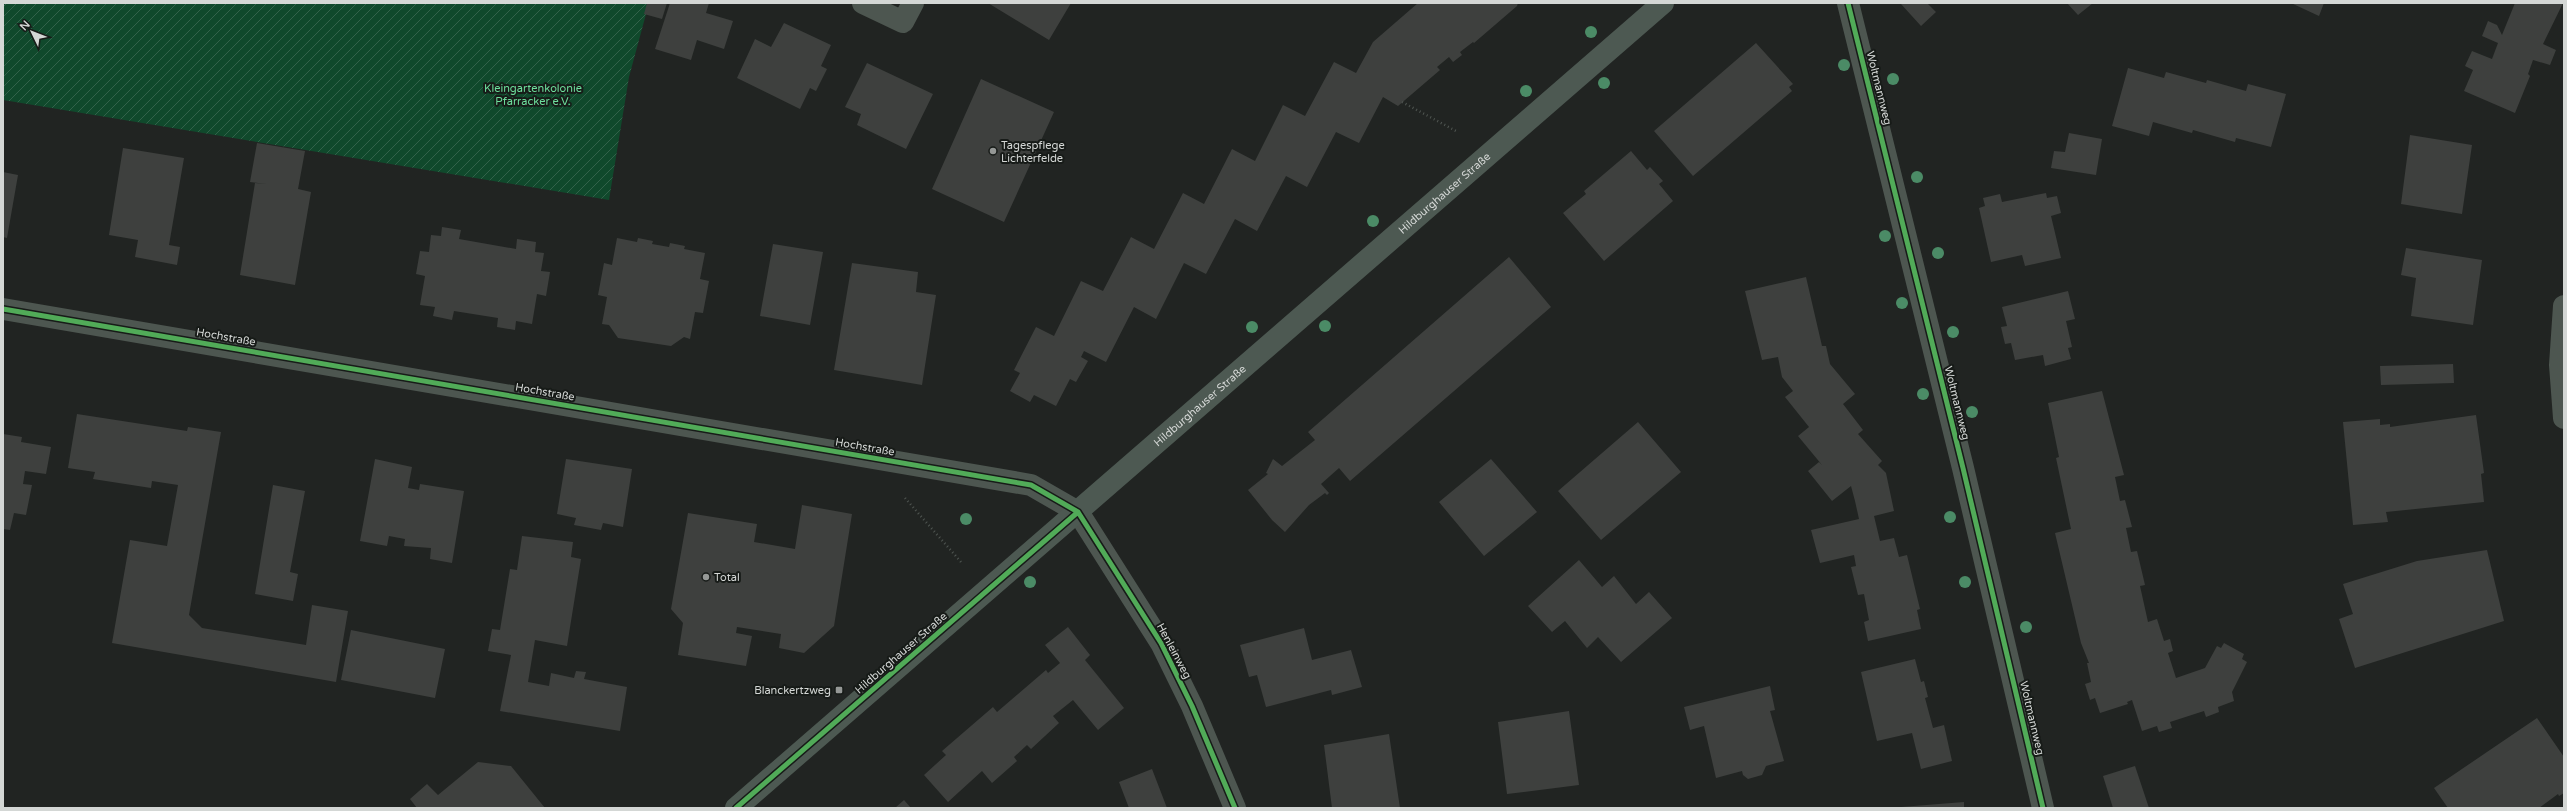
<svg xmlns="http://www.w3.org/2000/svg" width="2567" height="811" font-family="'Varela Round',sans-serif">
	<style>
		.garden { fill: url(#garden-furrows) }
		.building { fill: #3e403e }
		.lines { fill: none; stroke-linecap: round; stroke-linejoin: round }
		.path { stroke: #505652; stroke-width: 2.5; stroke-dasharray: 1 3; stroke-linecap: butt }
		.street { stroke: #4d5650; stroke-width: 22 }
		.secondary { stroke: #4d5952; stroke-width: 22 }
		.cycleway-casing { stroke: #171b18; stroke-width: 8 }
		.cycleway { stroke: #51ab58; stroke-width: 5 }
		.tree { fill: #4b8b66 }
		.poi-dot { fill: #959896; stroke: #171b18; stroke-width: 1.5 }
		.labels { text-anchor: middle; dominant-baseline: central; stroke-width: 4; stroke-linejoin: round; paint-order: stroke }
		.park-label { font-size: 11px; fill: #6edf9d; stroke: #171b18 }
		.street-label { font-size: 11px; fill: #d4d7d5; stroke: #171b18 }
		.poi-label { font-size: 11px; fill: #d4d7d5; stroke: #171b18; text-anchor: start }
	</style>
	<defs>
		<pattern id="garden-furrows" width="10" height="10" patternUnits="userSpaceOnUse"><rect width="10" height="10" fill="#10492c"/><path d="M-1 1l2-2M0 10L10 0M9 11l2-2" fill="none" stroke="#32624a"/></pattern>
	</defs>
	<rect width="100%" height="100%" fill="#212422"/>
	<path class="garden" d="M3 3H649L629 77 609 200 3 100Z"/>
	<path class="building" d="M647 3H667L662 19 644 14Z
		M670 3H709L706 13 733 21 724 49 697 40 691 60 655 49Z
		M988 3H1071L1049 40Z
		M1418 3H1518L1517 6 1474 43 1473 42 1460 52 1462 55 1453 62 1449 57 1437 67 1440 70 1398 106 1383 97 1359 143 1336 132 1307 187 1286 176 1257 231 1235 219 1206 274 1184 263 1156 319 1134 307 1106 362 1084 351 1081 357 1088 361 1076 382 1070 379 1056 406 1034 395 1030 402 1010 391 1020 373 1014 370 1036 327 1054 336 1081 281 1103 291 1131 237 1154 249 1183 193 1204 204 1232 149 1255 161 1283 105 1305 116 1334 62 1356 73 1373 42Z
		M1902 3H1927L1936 12 1921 26 1901 4Z
		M2067 3H2093L2078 15Z
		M2291 3H2324L2319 16Z
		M2515 3H2563L2543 44 2556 50 2550 65 2533 60 2528 74 2530 76 2515 113 2464 91 2473 70 2465 66 2472 51 2492 59 2498 43 2482 36 2488 21 2497 25 2502 35Z
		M784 23 831 45 821 66 827 69 816 91 810 88 800 109 737 78 755 39 771 47Z
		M1756 43 1793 84 1789 87 1792 91 1693 176 1654 131Z
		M867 63 933 94 906 149 857 125 861 114 845 107Z
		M2128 68 2164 78 2166 72 2206 83 2207 80 2246 91 2248 84 2286 94 2271 147 2236 138 2235 142 2193 130 2192 133 2153 122 2149 136 2112 126Z
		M981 79 1054 112 1004 222 932 189Z
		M2069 133 2102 139 2096 175 2051 168 2054 151 2065 152Z
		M2410 135 2472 145 2462 214 2401 204Z
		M257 143 305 151 298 189 311 192 295 285 240 275 255 183 267 184 250 182Z
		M123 148 184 158 169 245 180 247 177 265 135 257 138 240 109 235Z
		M1631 151 1647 170 1650 167 1663 181 1659 184 1673 201 1604 261 1563 213 1586 194 1584 191Z
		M3 172 18 175 7 238 3 237Z
		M2046 193 2047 198 2057 196 2061 213 2051 216 2061 258 2025 266 2022 255 1991 262 1979 208 1985 206 1983 198 2000 194 2002 202Z
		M442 227 461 230 459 239 516 249 517 239 536 242 535 252 544 253 541 271 550 272 546 296 537 294 532 324 516 321 515 330 497 327 498 318 454 311 452 320 433 316 435 307 420 305 425 276 416 274 420 251 429 252 431 235 441 236Z
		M617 238 637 242 638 238 653 241 652 244 669 247 670 243 685 246 684 249 705 253 700 279 709 281 703 313 695 312 690 339 684 337 671 346 618 338 609 325 602 324 607 297 598 295 604 263 612 265Z
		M773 244 823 252 810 325 760 316Z
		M2406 248 2482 260 2473 325 2411 316 2416 278 2401 275Z
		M1509 257 1551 307 1350 481 1339 468 1321 484 1329 493 1327 495 1325 493 1309 505 1285 532 1272 520 1248 490 1268 474 1266 473 1273 459 1282 466 1315 440 1308 432Z
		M852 263 918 272 916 292 936 295 922 385 834 370Z
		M1806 277 1822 346H1826L1830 364 1855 394 1843 404 1863 430 1858 434 1882 461 1878 465 1886 473 1894 511 1874 516 1880 541 1894 538 1899 557 1907 555 1920 609 1917 610 1921 629 1868 641 1864 622 1869 620 1864 594 1858 595 1851 567 1856 566 1854 555 1820 563 1811 530 1859 519 1855 501 1851 486 1832 501 1808 471 1819 462 1822 465 1798 436 1809 427 1785 397 1793 391 1782 377 1778 357 1762 360 1745 291Z
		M2068 291 2075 319 2066 321 2072 347 2068 348 2071 359 2045 366 2043 355 2015 360 2011 343 2005 344 2001 327 2007 326 2002 307Z
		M2453 364 2454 383 2381 385 2380 366Z
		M2102 391 2124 475 2115 477 2120 501 2125 500 2132 527 2126 528 2131 552 2137 551 2145 585 2140 586 2148 622 2157 619 2164 641 2170 639 2173 651 2168 653 2176 678 2205 668 2217 646 2221 648 2224 643 2244 654 2242 659 2247 662 2232 692 2234 701 2218 707 2219 712 2206 717 2204 711 2170 722 2172 728 2159 732 2157 726 2142 731 2132 700 2127 702 2128 704 2100 713 2095 698 2090 700 2085 684 2091 682 2087 663H2089L2081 643 2055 533 2071 529 2056 458 2059 457 2048 403Z
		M77 414 187 431 188 427 221 432 189 615 202 628 306 645 312 605 348 611 336 682 112 643 130 540 167 546 178 485 152 481 151 488 93 479 95 472 68 468Z
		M2476 415 2484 473 2481 474 2484 502 2386 512 2388 522 2353 525 2343 422 2380 419V425L2390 424V427Z
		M1638 422 1681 472 1601 540 1558 491Z
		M3 434 22 437 21 442 51 447 46 474 25 471 23 484 32 485 26 515 14 513 10 530 3 529Z
		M375 459 412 467 408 488 419 490 420 484 464 491 452 563 430 559 431 548 404 546 405 539 389 536 387 546 360 541Z
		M566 459 632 469 623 527 603 523 601 530 574 525 576 518 557 514Z
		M1491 459 1537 512 1484 556 1439 502Z
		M273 485 305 491 290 572 298 574 293 601 255 594Z
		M802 505 852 514 834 626 804 653 779 648 781 634 737 627 736 633 752 636 746 666 678 655 683 623 671 609 688 513 757 524 754 542 795 549Z
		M522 536 573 542 571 557 581 559 567 646 535 640 528 682 549 686 551 673 574 678 576 671 586 672 584 679 627 687 620 731 500 711 511 655 488 651 492 629 500 630 510 569 517 570Z
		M2487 550 2504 621 2355 668 2339 619 2353 614 2343 584 2417 561Z
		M1579 560 1602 587 1614 576 1636 604 1649 592 1672 618 1621 662 1598 637 1587 648 1565 621 1552 632 1528 606Z
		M1068 627 1090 655 1085 660 1124 708 1098 730 1073 700 1053 716 1059 723 1031 749 1027 745 1014 757 1017 761 992 783 982 771 948 802 924 775 946 755 942 751 993 707 997 712 1046 670 1048 673 1060 663 1045 645Z
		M1304 628 1312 660 1351 650 1362 687 1332 695 1331 690 1266 707 1257 675 1249 677 1240 645Z
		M351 630 445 649 435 698 341 680Z
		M1915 659 1921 682 1924 681 1928 697 1925 698 1933 728 1944 725 1952 761 1921 769 1912 733 1877 741 1861 672Z
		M1770 686 1775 710 1770 711 1784 761 1766 766 1762 775 1748 779 1743 775 1742 771 1716 778 1704 726 1690 730 1684 707Z
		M1569 711 1579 785 1507 794 1498 722Z
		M2537 718 2564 757V793L2559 796 2558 794 2539 808H2448L2434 788Z
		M1389 734 1400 808H1332L1324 745Z
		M478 762 511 766 545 808H417L410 799 427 784 438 795Z
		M2135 766 2149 808H2113L2103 776Z
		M1152 769 1167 808H1129L1119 782Z
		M904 800 911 808H895Z
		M1964 802V808H1901V807Z"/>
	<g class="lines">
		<path class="path" d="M1402 102 1456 131
			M905 498 961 562"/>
		<path class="street" d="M863 3 903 22 913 3
			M1848 3 1963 468 2043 808
			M2564 306 2560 365 2564 418
			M3 309 1031 485 1078 512 1161 643 1192 706 1235 808"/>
		<path class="secondary" id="s1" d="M736 808 1663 3"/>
		<defs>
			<path id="cycleway" d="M1848 3 1963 468 2043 808
				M3 309 1031 485 1078 512 1161 643 1192 706 1235 808
				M736 808 1078 512"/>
		</defs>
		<use href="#cycleway" class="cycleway-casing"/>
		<use href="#cycleway" class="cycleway"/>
	</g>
	<g class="tree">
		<circle cx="1591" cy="32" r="6"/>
		<circle cx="1844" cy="65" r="6"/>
		<circle cx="1893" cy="79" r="6"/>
		<circle cx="1604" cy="83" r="6"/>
		<circle cx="1526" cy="91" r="6"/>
		<circle cx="1917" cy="177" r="6"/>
		<circle cx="1373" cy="221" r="6"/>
		<circle cx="1885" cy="236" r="6"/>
		<circle cx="1938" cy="253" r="6"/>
		<circle cx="1902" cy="303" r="6"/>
		<circle cx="1325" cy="326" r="6"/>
		<circle cx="1252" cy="327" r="6"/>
		<circle cx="1953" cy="332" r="6"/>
		<circle cx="1923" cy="394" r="6"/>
		<circle cx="1972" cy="412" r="6"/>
		<circle cx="1950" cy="517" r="6"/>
		<circle cx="966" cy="519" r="6"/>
		<circle cx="1030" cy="582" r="6"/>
		<circle cx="1965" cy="582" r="6"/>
		<circle cx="2026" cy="627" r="6"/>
	</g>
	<g class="poi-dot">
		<circle cx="993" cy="151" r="4"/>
		<circle cx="706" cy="577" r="4"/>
		<rect x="835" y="686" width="8" height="8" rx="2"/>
	</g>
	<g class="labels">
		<g class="park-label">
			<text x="533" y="88">Kleingartenkolonie<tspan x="533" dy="13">Pfarracker e.V.</tspan></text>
		</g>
		<g class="street-label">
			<text transform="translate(1879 88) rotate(76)">Woltmannweg</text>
			<text stroke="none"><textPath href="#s1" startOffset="938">Hildburghauser Straße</textPath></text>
			<text transform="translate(226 337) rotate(10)">Hochstraße</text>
			<text transform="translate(545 392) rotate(10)">Hochstraße</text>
			<text transform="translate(1957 403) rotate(76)">Woltmannweg</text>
			<text stroke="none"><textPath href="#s1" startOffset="614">Hildburghauser Straße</textPath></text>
			<text transform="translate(865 447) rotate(10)">Hochstraße</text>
			<text transform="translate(1174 651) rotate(62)">Henleinweg</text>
			<text transform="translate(901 653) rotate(-41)">Hildburghauser Straße</text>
			<text transform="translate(2032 718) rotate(77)">Woltmannweg</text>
		</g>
		<g class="poi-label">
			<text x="1001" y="145">Tagespflege<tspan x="1001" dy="13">Lichterfelde</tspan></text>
			<text x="714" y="577">Total</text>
			<text x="831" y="690" text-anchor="end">Blanckertzweg</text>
		</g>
	</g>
	<rect width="2567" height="811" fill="none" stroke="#d4d7d5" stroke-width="8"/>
	<g transform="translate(32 32) rotate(313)" stroke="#171b18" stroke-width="3" paint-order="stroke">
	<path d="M0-3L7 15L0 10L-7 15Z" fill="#d4d7d5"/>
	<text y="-6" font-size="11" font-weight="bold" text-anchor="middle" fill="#d4d7d5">N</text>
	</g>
</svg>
